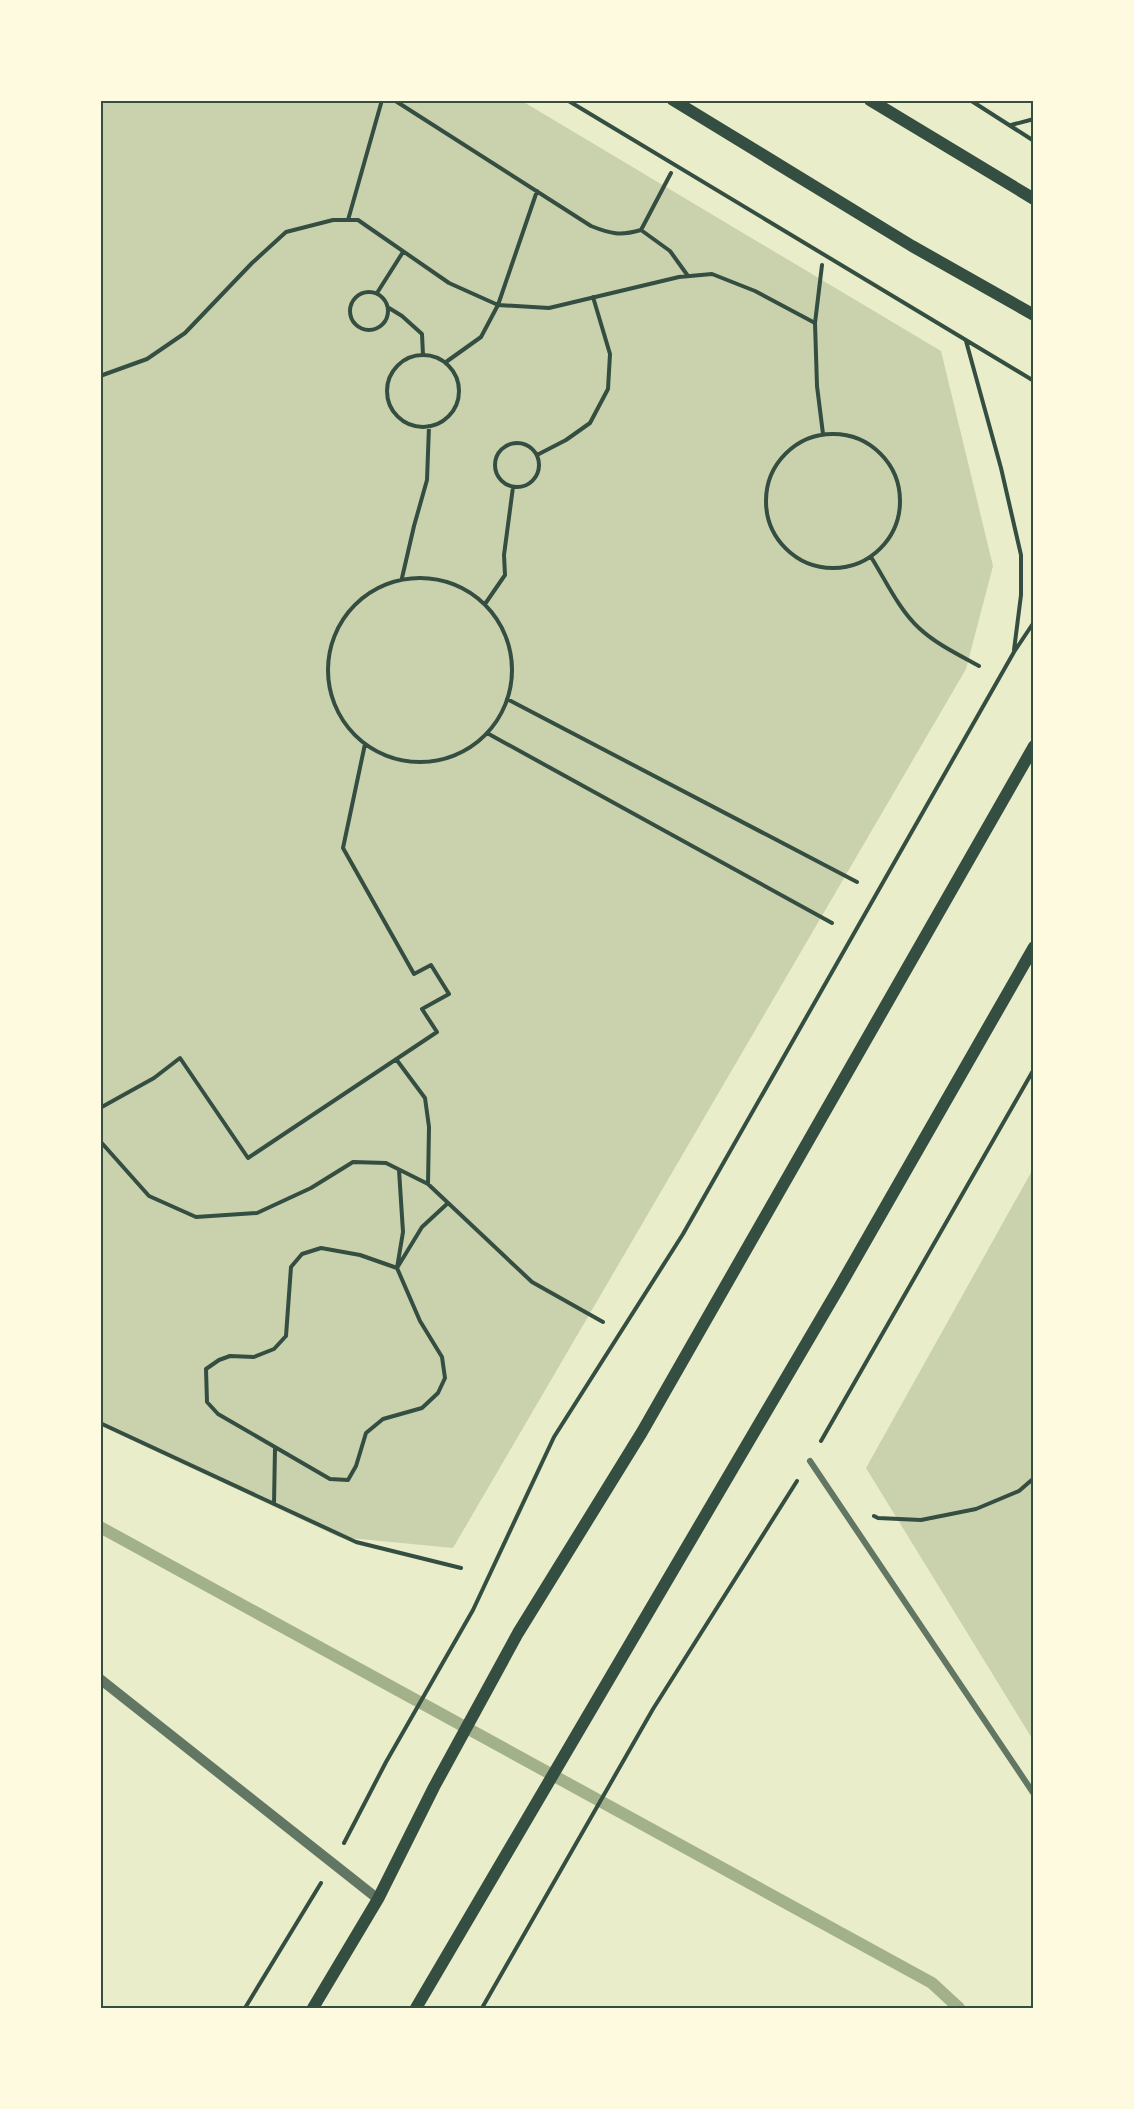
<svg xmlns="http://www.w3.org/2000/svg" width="1134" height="2109" font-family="Helvetica,sans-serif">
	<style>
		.green { fill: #cad2ad }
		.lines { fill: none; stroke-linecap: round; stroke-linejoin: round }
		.stream { stroke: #a3b18a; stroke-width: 12 }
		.path { stroke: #344e41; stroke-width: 4 }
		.minor { stroke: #617663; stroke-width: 6 }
		.tertiary { stroke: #617663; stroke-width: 10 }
		.secondary { stroke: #344e41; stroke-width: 12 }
		.neatline { fill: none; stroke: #344e41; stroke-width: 2 }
	</style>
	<rect width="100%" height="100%" fill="#e9edc9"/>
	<path class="green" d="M101 101H522L941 351 993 566 966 669 453 1548 339 1537 101 1426Z
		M1033 1169V1740L866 1468Z"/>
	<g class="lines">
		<path class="stream" d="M100 1527 932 1983 959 2008"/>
		<path class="path" d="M394 100 591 226C611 234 620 236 641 230L671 173
			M567 100 1034 381
			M970 100 1034 141
			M1011 125 1034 119
			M348 220 382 100
			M641 230 670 251 688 276
			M822 265 815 323 817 386 823 434
			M350 311a19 19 0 1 1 38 0a19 19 0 1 1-38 0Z
			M377 293 403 252
			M389 308 402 316 422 334 423 355
			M966 341 1001 468 1021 555V595L1014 650
			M387 391a36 36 0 1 1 72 0a36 36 0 1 1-72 0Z
			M446 362 481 337 498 305 537 191
			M100 376 147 359 185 333 252 263 286 232 333 220H358L449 283 498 305 549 308 679 277 712 274 755 291 815 323
			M766 501a67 67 0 1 1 134 0a67 67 0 1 1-134 0Z
			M495 465a22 22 0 1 1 44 0a22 22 0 1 1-44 0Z
			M537 455 566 440 590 423 608 389 610 354 593 297
			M871 557C885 579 899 610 919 628 936 644 959 655 979 666
			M402 578 414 526 427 480 429 426
			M328 670a92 92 0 1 1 184 0a92 92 0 1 1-184 0Z
			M485 604 505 575 504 555 513 487
			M507 699 857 882
			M487 733 832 923
			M396 1059 425 1098 429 1127 428 1184
			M100 1108 154 1078 180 1058 248 1158 437 1032 422 1009 449 994 431 965 414 974 343 848 365 744
			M100 1141 149 1196 196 1217 257 1213 311 1188 353 1162 386 1163 428 1184 532 1282 603 1322
			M399 1170 403 1232 397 1268 360 1255 321 1248 302 1254 291 1267 286 1336 274 1349 254 1357 230 1356 219 1360 206 1369 207 1402 218 1414 330 1479 348 1480 356 1466 366 1433 383 1419 422 1408 438 1393 445 1378 442 1357 420 1321 397 1268 422 1227 448 1203
			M100 1423 356 1542 461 1568
			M821 1441 1034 1069
			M274 1504 275 1448
			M874 1516 878 1518 921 1520 976 1509 1019 1491 1034 1478
			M344 1843 386 1762 473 1610 554 1437 683 1234 1014 652 1034 622
			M245 2008 321 1883
			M482 2008 653 1709 797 1481"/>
		<path class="minor" d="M810 1461 1034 1794"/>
		<path class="tertiary" d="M100 1679 378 1899"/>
		<path class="secondary" d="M673 100 912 246 1034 315
			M870 100 1034 199
			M313 2008 378 1899 434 1787 518 1633 642 1432 1034 746
			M416 2008 840 1286 1034 947"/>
	</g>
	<rect width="1134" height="2109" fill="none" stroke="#fefae0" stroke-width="204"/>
	<rect x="102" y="102" width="930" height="1905" class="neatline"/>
</svg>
